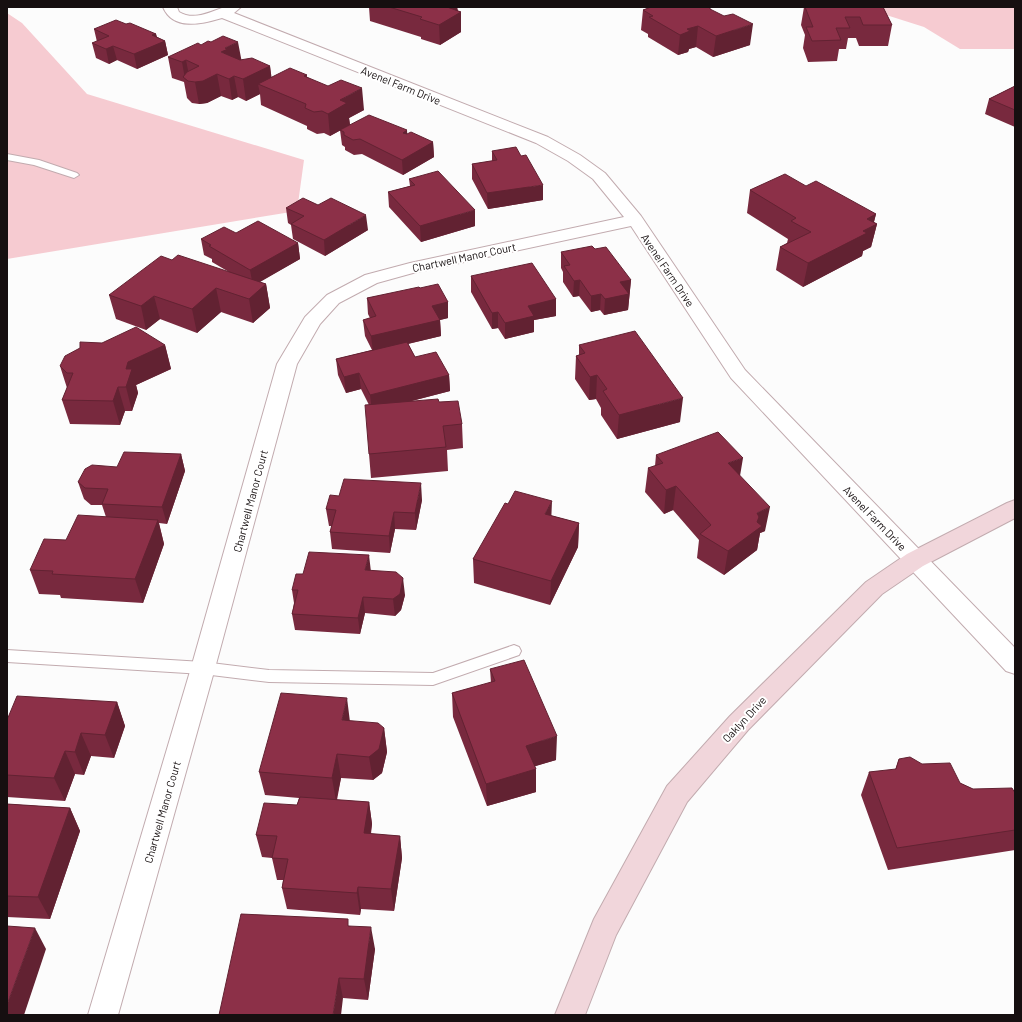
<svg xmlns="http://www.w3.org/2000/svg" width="1022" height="1022" font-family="Barlow,sans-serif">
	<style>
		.green { fill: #f6cbd1 }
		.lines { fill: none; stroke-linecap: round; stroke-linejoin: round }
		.lane-casing { stroke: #c2abaf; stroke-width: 2 }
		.street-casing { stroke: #c2abaf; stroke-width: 2 }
		.secondary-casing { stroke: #c2abaf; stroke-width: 2 }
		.lane { fill: #fff; fill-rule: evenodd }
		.street { fill: #fff; fill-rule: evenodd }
		.secondary { fill: #f1d6db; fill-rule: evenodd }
		.wall { fill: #78293e }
		.shaded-wall { fill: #622232 }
		.building { fill: #8c3048; stroke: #622232 }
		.labels { text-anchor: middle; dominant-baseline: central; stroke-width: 4; stroke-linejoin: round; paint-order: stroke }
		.street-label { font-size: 11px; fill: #160f10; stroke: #fff }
	</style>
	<rect width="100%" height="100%" fill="#fcfcfc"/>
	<path class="green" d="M861 7H1015V49H960L924 27Z
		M7 13 22 23 87 94 304 160 297 211 7 259Z"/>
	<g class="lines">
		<defs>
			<path id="lane" d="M7 154 39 160 77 173 79 175 74 178 34 165 7 160Z
				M514 645 519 647 521 651 519 655 433 685 269 682 203 674 7 662V650L203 662 269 670 433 673Z"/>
			<path id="street" d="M163 7H177L179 12C194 21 210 12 225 7 229 6 236 7 241 7L234 13 548 137 580 155 605 173 641 216 745 370 1015 648V674L1006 671 731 378 631 226 413 273 377 283 339 303 320 324 297 364 215 668 118 1015H88L191 668 277 364 305 317 327 295 365 275 410 263 624 217 593 179 568 161 536 143 222 18C202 24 173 31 163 7Z"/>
			<path id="secondary" d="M1015 500V518L923 566 882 594 748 730 687 802 616 935 585 1015H555L594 919 667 786 730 716 866 582 907 554 1007 503Z"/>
		</defs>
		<use href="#lane" class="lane-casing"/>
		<use href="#street" class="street-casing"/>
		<use href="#secondary" class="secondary-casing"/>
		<use href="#lane" class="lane"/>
		<use href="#street" class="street"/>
		<use href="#secondary" class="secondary"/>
	</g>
	<path class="wall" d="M369 7H457L458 11 461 12V32L440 45 421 39V37L370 21Z
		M648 7H710V9L750 45 713 57 696 47 689 49 688 52 678 55 648 37V34L641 30 643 10 648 8Z
		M804 7H883L892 25 888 46H859L856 38H848L846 49H839L837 61 808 62 803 48 805 35 801 25Z
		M126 24 156 34 157 37 165 41 168 55 137 69 117 60 109 64 96 58 92 43 97 42 94 29Z
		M168 57 241 60 270 66 271 77 307 75V77L364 110 349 118 350 125 330 136 324 133 317 134 307 129V126L261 105 260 94 246 101 238 97 232 100 221 96 207 103 199 104 192 103 187 98 184 82 172 78Z
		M1015 86V127L985 114 989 99Z
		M340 130H407V134L433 142 434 157 403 175 362 154 354 155 345 150V147L342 145Z
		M492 151 543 200 488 209 472 179V164L492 161Z
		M409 179 475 226 421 242 389 207 388 192 410 186Z
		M806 186 876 214 874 222 877 224 871 247 863 251 862 256 803 287 776 270 780 247 787 243 788 239 747 213 750 190Z
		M286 208 368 230 325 256 293 239 291 225 288 223Z
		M236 233 298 243 300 259 259 282 266 284 270 308 253 323 221 312 197 333 160 319 146 330 116 319 109 295 172 260 229 272 212 262V259L204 255 201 239Z
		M561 252 631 280 628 310 604 315 600 310 591 312 579 296 573 297 563 282V272L561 268Z
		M471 276 556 299V316L534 320V332L505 339 498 328 492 329 471 292Z
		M420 288 448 302V318L440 320 441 336 408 344 415 357 449 375 450 391 412 401 439 402 462 424 463 448 447 450 448 471 371 478 369 454V405L361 389 346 393 338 375 336 359 372 350 365 336 363 320 370 318 368 314 367 298Z
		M165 345 171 369 136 385 138 393 132 411H125L120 425 70 424 62 400 67 388 60 366Z
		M579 345 680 422 617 439 601 415V408L596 399 589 400 575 379 576 356 579 355Z
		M181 454 185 471 167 524 159 523 164 544 143 603 61 598 60 595 39 594 30 570 66 540 106 517 102 505H91L84 499 78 482 117 467Z
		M656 455 740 476 765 531 760 533 757 550 724 575 697 558 699 540 673 510 664 514 645 492 648 468 655 466Z
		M339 496 422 500 416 530 395 529 390 553 332 549 330 532 332 526H329L326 509Z
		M508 504 579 523 578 547 550 605 474 583 473 559Z
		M371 571 405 595 401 610 395 616 365 613 360 634 295 630 292 614 294 603 292 590 303 574Z
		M490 669 556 760 535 766 536 792 487 806 453 717 452 693 491 683Z
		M117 702 125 726 114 758 91 756 84 775 75 774 65 801 7 797V720Z
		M350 721 384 728 387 752 382 773 373 780 341 778 337 800 369 802 372 824 371 834 400 836 402 858 394 911 361 909 360 915 287 909 282 888 283 880H277L272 858 262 857 256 835 297 805 299 798 265 795 259 772Z
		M899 759 960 783 973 789 1015 793V850L888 870 861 795 869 772 895 770Z
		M7 804 70 808 80 831 50 919 7 917Z
		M241 914 350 926 375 949 368 1000 343 998Z"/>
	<path class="shaded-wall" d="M447 7H457L458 14 461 12V32L440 45 439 25Z
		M753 24 750 45 713 57 716 36Z
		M698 26 696 47 689 49 688 52 678 55 680 35 687 29Z
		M156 34 158 44 165 41 168 55 137 69 134 54 152 35Z
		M238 42 242 63 221 52 225 48Z
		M113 46 117 60 109 64 106 49Z
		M186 60 190 81 185 79 182 62Z
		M270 66 273 88 258 84 260 94 246 101 243 79Z
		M217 74 221 96 207 103 199 104 195 82Z
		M234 76 238 97 232 100 229 79Z
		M362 88 364 110 349 118 350 125 330 136 328 114 340 100Z
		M407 130 408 146 403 133Z
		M433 142 434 157 403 175 402 160Z
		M543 185V200L488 209 487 193Z
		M475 210V226L421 242 420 226Z
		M876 214 873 225 877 224 871 247 863 251 862 256 803 287 808 263 867 219Z
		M366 215 368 230 325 256 324 240Z
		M298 243 300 259 253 286 250 270Z
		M580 280 579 296 573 297 574 281Z
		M631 280 628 310 604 315 605 299 620 282Z
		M266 284 270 308 253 323 249 299Z
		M216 288 221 312 197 333 192 309Z
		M601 294 600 310 591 312V296Z
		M154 296 160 319 146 330 141 306Z
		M556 299V316L534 320V332L505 339V323L528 306Z
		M448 302V318L440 320 441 336 373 352 371 336 432 306Z
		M498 312V328L492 329V313Z
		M165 345 171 369 136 385 138 393 132 411 126 387V369L128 362Z
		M359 373 361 389 346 393 344 377Z
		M449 375 450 391 372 411 370 395Z
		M597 375 596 399 589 400 590 377Z
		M118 387 125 411 120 425 113 401Z
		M683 398 680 422 617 439 619 415Z
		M181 454 185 471 167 524 162 507Z
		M743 458 739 482 728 463Z
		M421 483 422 500 416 530 415 513Z
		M676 486 673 510 664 514 666 490Z
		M552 501 551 525 545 514Z
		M770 507 765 531 760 533 757 550 724 575 728 551 757 513Z
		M394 512 395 529 390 553 389 536Z
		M158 520 164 544 143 603 135 579Z
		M579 523 578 547 550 605 551 581Z
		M369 555 371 572 365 570Z
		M403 578 405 595 401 610 395 616 393 599Z
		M363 597 365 613 360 634 358 618Z
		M347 698 350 722 342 720Z
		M117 702 125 726 114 758 105 735Z
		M384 728 387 752 382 773 373 780 369 757Z
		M81 733 91 756 84 775 75 752Z
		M557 736 556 760 526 769V746Z
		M65 751 75 774 65 801 54 778Z
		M337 754 341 778 336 801 332 778Z
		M536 769V792L487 806 486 784Z
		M369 802 372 824 367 856 364 833Z
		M70 808 80 831 50 919 38 897Z
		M400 836 402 858 394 911 391 889Z
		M358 887 361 909 360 915 357 893Z
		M371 927 375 949 368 1000 364 979Z
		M35 928 46 949 24 1015H7V1005Z
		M339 978 343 998 341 1015H333Z"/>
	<path class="building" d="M389 7H448H447L461 12 439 25 420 19 422 17Z
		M651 7H710V9L724 16 733 14 753 24 716 36 698 26 687 29 690 31 680 35 649 17 653 16 643 10Z
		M805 7H883L892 25H863L860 17H845L850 28H836L841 40 812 41 806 27H813Z
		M116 20 126 24 130 23 156 34 152 35 165 41 134 54 113 46 106 49 92 43 109 36 94 29Z
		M223 36 238 42 225 48 228 49 221 52 240 60 252 58 270 66 243 79 234 76 229 79 217 74 203 81 195 82 188 81 183 77 187 72 199 66 186 60 182 62 168 57 198 43 201 45 208 41 211 42Z
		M290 68 307 75 304 76 328 86 341 80 362 88 340 100 347 103 328 114 322 111 314 112 305 108 306 104 258 84Z
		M1015 86V110L989 99Z
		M369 115 407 130 403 133 407 134 411 132 433 142 402 160 360 139 353 140 344 135V132L340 130Z
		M516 147 521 156 526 155 543 185 487 193 472 164 497 160 492 151Z
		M438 171 475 210 420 226 388 192 415 185 409 179Z
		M785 174 806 186 816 181 876 214 867 219 877 224 863 231 867 233 808 263 780 247 811 232 791 221 796 218 750 190Z
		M303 198 318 205 331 198 366 215 324 240 291 224 304 216 286 208Z
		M258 221 298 243 250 270 209 246 211 245 201 239 224 227 236 233Z
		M592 246 595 249 606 247 631 280 620 282 629 294 605 299 601 294 591 296 580 280 574 281 564 266 570 265 561 252Z
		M178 255 266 284 249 299 216 288 192 309 154 296 141 306 109 295 161 256 172 260Z
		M532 263 556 299 528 306 534 316 505 323 498 312 492 313 471 276Z
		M438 284 448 302 432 306 440 320 371 336 363 320 376 316 367 298 419 287 420 288Z
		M136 327 165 345 128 362 126 369H132L126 387H118L113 401 62 400 73 373H67L60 366 65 356 80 348V342L102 343Z
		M635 331 683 398 619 415 603 391 607 389 597 375 590 377 576 356 585 353 579 345Z
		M407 342 415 357 436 352 449 375 370 395 359 373 344 377 336 359Z
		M438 399 439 402 458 401 462 424 443 426 446 447 369 454 365 405Z
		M718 432 743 458 728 463 770 507 757 513 759 517 757 522 762 526 728 551 700 534 711 525 676 486 666 490 648 468 663 463 656 455Z
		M124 452 181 454 162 507 102 504 108 489 85 488 78 482 85 469 92 465 117 467Z
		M344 479 421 483 415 513 394 512 389 536 330 532 336 510 326 509 330 495 339 496Z
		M515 491 552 501 545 514 579 523 551 581 473 559 505 503 508 504Z
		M78 515 158 520 135 579 52 574 53 571 30 570 44 539 66 540Z
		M309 552 369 555 365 570 396 572 403 578 400 594 393 599 363 597 358 618 292 614 298 590H292L296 574H303Z
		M524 660 557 736 526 746 536 769 486 784 452 693 495 681 490 669Z
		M281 693 347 698 342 720 378 723 384 728 379 749 369 757 337 754 332 778 259 772Z
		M17 696 117 702 105 735 81 733 75 752 65 751 54 778 7 775V720Z
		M910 757 922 764 950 763 960 783 973 789 1012 788 1015 793V830L897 848 869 772 896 769 899 759Z
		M300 797 369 802 364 833 400 836 391 889 358 887 357 893 282 888 288 859 272 858 277 836 256 835 264 803 297 805Z
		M7 804 70 808 38 897 7 896Z
		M241 914 348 919V926L371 927 364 979 339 978 333 1015H219Z
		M7 926 35 928 7 1005Z"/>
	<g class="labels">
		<g class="street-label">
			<text transform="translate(401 85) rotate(22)">Avenel Farm Drive</text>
			<text transform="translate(464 257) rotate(-12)">Chartwell Manor Court</text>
			<text transform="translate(668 270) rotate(56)">Avenel Farm Drive</text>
			<text transform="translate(250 501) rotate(-75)">Chartwell Manor Court</text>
			<text transform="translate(875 518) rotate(46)">Avenel Farm Drive</text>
			<text transform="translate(744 719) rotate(-47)">Oaklyn Drive</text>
			<text transform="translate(162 812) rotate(-74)">Chartwell Manor Court</text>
		</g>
	</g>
	<rect width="1022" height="1022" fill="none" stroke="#160f10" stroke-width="16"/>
</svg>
